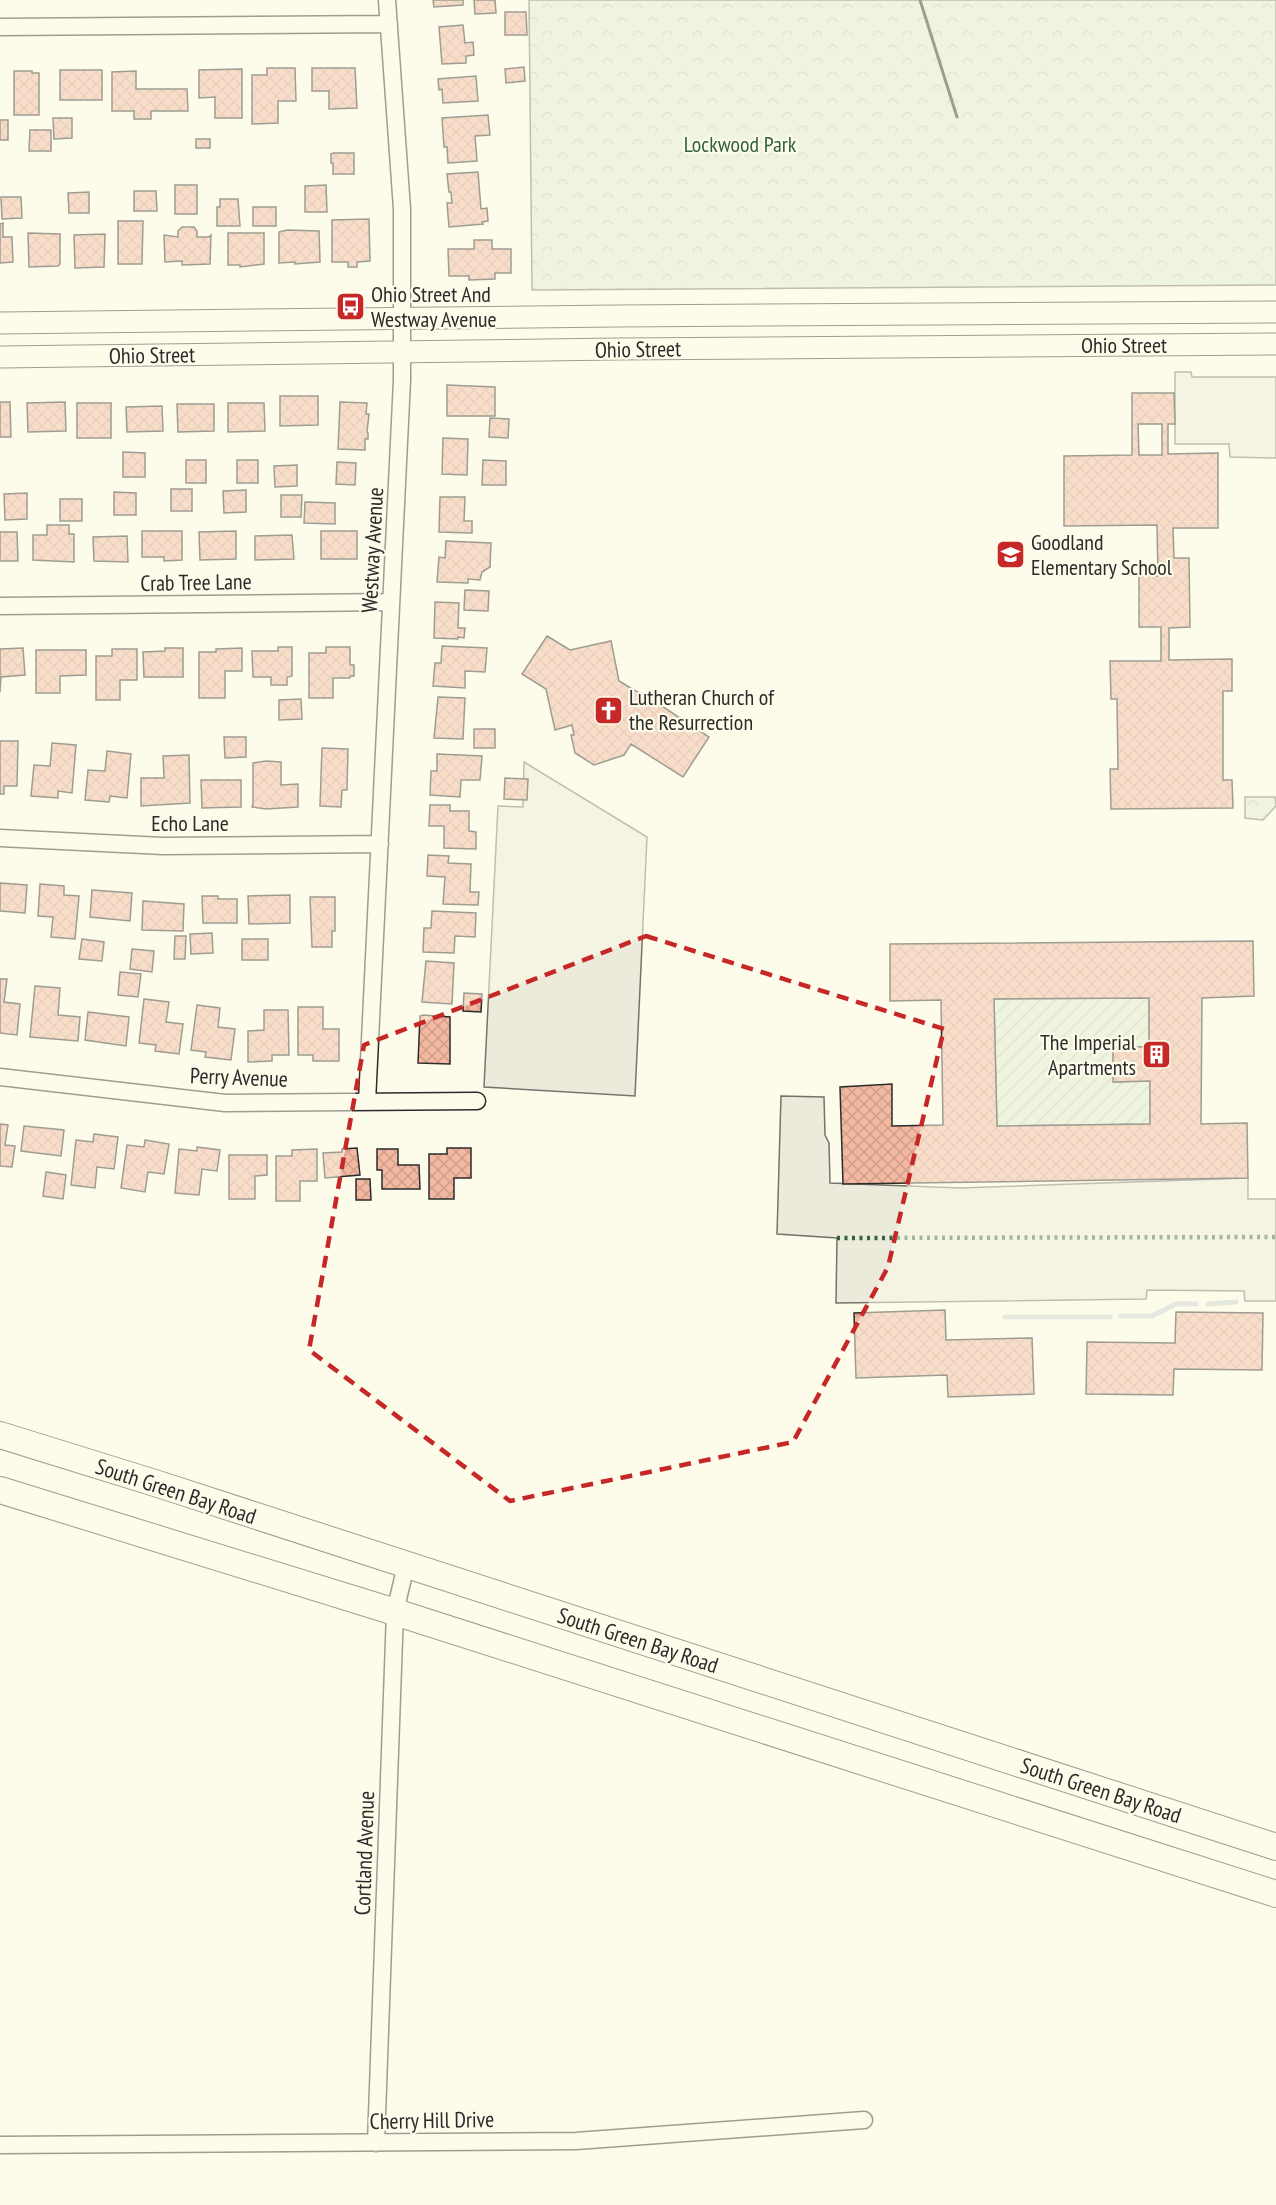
<svg xmlns="http://www.w3.org/2000/svg" width="1276" height="2205" font-family="'PT Sans Narrow',sans-serif">
	<style>
		.park { fill: url(#park-crowns); stroke: #74746e; stroke-width: 1.5 }
		.garden { fill: url(#garden-furrows); stroke: #74746e; stroke-width: 1.5 }
		.parking { fill: #eceadb; stroke: #74746e; stroke-width: 1.5 }
		.lines { fill: none; stroke-linecap: round; stroke-linejoin: round }
		.stream { stroke: #c7d0d0; stroke-width: 5 }
		.building { fill: url(#building-cross-hatch); stroke: #2b2b2b; stroke-width: 1.5; fill-rule: evenodd }
		.minor-casing { stroke: #2b2b2b; stroke-width: 19 }
		.tertiary-casing { stroke: #2b2b2b; stroke-width: 23 }
		.primary-casing { stroke: #2b2b2b; stroke-width: 28 }
		.minor { stroke: #fdfbea; stroke-width: 16 }
		.tertiary { stroke: #fdfbea; stroke-width: 21 }
		.primary { stroke: #fdfbea; stroke-width: 26 }
		.hedge { stroke: #34623c; stroke-width: 4.5; stroke-dasharray: 3 4.5; stroke-linecap: butt }
		.wall { stroke: #2b2b2b; stroke-width: 3 }
		.marked { fill: none; stroke: #c62828; stroke-width: 4.5; stroke-dasharray: 12 8; stroke-linejoin: round }
		.labels { text-anchor: middle; dominant-baseline: central; stroke-width: 4.5; stroke-linejoin: round; paint-order: stroke }
		.park-label { font-size: 22px; fill: #34623c; stroke: #fdfbea }
		.poi-label { font-size: 22px; fill: #2b2b2b; stroke: #fdfbea; text-anchor: start }
		.street-label { font-size: 22px; fill: #2b2b2b; stroke: #fdfbea }
	</style>
	<defs>
		<pattern id="park-crowns" width="20" height="18" patternUnits="userSpaceOnUse" patternTransform="scale(1.5)"><rect width="20" height="18" fill="#deebd1"/><path d="M2 6a3 3 0 1 1 6 0M12 15a3 3 0 1 1 6 0" fill="none" stroke="#bfcab4"/></pattern>
		<pattern id="garden-furrows" width="10" height="10" patternUnits="userSpaceOnUse" patternTransform="scale(1.5)"><rect width="10" height="10" fill="#deebd1"/><path d="M-1 1l2-2M0 10L10 0M9 11l2-2" fill="none" stroke="#bfcab4"/></pattern>
		<pattern id="building-cross-hatch" width="8" height="8" patternUnits="userSpaceOnUse" patternTransform="scale(1.5)"><rect width="8" height="8" fill="#f2b8a0"/><path d="M0 0l8 8M0 8l8-8" fill="none" stroke="#d09e8a"/></pattern>
	</defs>
	<rect width="100%" height="100%" fill="#fdfbea"/>
	<path class="park" d="M529 0H1276V285L532 290Z
		M1245 797H1275L1276 806 1263 820 1245 818Z"/>
	<path class="garden" d="M1149 998V1047H1113L1114 1082 1150 1081V1124L997 1126 994 999Z"/>
	<path class="parking" d="M1175 372H1191L1192 377H1276V458L1230 457 1229 444H1175Z
		M524 762 647 837 635 1096 484 1087 498 806 523 807Z
		M781 1096 824 1097 825 1135 829 1143 830 1183 960 1188 1248 1178V1199H1276V1301H1245L1244 1291 1147 1290 1146 1299 836 1303 837 1238 777 1234Z"/>
	<g class="lines">
		<path class="stream" d="M1208 1304 1236 1302
			M1121 1316H1152L1176 1304H1196
			M1005 1317H1110"/>
	</g>
	<path class="building" d="M433 0H463V5L434 7Z
		M474 0H495L496 13 475 14Z
		M505 12H526L527 35H505Z
		M463 25 465 43 473 42 474 55 466 56V63L442 64 439 27Z
		M524 67 525 81 506 83 505 69Z
		M267 68H295L296 101H278V123L252 124V75H267Z
		M312 68H355L357 108 329 109V91H312Z
		M242 69V118H215V97L199 98V70Z
		M60 70H102V100H60Z
		M14 71H32V73H39V115H14Z
		M136 71V89H187L188 111H151V119H134V111H112V72Z
		M476 76 478 101 443 103 442 89 439 90 438 79Z
		M488 115 490 135 475 136 477 161 448 163 447 147H444L442 118Z
		M53 118H72V138L54 139Z
		M0 120H8V140H0Z
		M30 130H51V151H29Z
		M196 139H210V148H196Z
		M333 153H354V174H333V163H331V154Z
		M478 172 481 209 487 208 488 221 482 222 483 224 449 227 447 203H452L451 192H449L447 174Z
		M175 185H197V214H175Z
		M326 185 327 212H305V186Z
		M134 191H156L157 211H134Z
		M89 192V213H69L68 193Z
		M1 197H21L22 218 2 219Z
		M220 199H238L240 226H217V207H220Z
		M253 207H276V226H253Z
		M369 219 370 261 357 262V267H348V262H332V220Z
		M118 221H143L142 264H118Z
		M3 223V237H12L13 262 0 263V224Z
		M182 227H194L197 231V237H209L211 235 210 264 182 265V261L165 262 164 235 178 237V231Z
		M287 230 319 231 320 262 295 264V262L279 263V232Z
		M28 233 60 234V264L58 266 29 267Z
		M228 233H264V264L240 267V265H228Z
		M105 234 104 267 75 268 74 235Z
		M474 240H492V249H511V273H495V279L469 280V276H449L448 249H474Z
		M447 385 495 387V416H447Z
		M1132 393H1174L1175 424H1168V454L1218 453V528H1173L1174 558H1189L1190 627 1169 628V660L1232 659V691H1223V780H1232L1233 808 1111 809 1110 769H1118L1117 699H1111L1110 661H1161V627H1139V576H1158L1157 525 1064 526V456L1132 455ZM1138 424H1162V455H1139Z
		M280 396H318V425L280 426Z
		M0 402H10L11 437H0Z
		M65 402 66 431 28 432 27 403Z
		M340 402 367 403 366 414H369L367 432 368 433V439H365V450L338 449Z
		M77 403H111V438H77Z
		M228 403H264L265 431 228 432Z
		M177 404H214V431L178 432Z
		M162 406 163 431 127 432 126 407Z
		M490 418 509 419 508 438 489 437Z
		M443 438 468 439 467 475 442 474Z
		M123 452 145 453V477H123Z
		M186 460H206V483H186Z
		M237 460H258V483H237Z
		M483 460 506 461V485H482Z
		M337 462 356 463 355 485 336 484Z
		M297 465V486L275 487 274 466Z
		M171 489H192V511H171Z
		M246 490V512L224 513 223 491Z
		M114 492 136 493V515H114Z
		M27 493V519L5 520 4 494Z
		M281 495H302L301 517H281Z
		M440 497H465L464 521H472V533L439 532Z
		M60 499H82V521H60Z
		M305 502 335 503V524L304 523Z
		M47 525H69V534H74V562L33 560V535H47Z
		M142 531H182V560L164 561V557H142Z
		M236 531V559L200 560 199 532Z
		M321 531H357V559H321Z
		M0 532H17L18 561H0Z
		M292 535 294 559 255 560V536Z
		M127 536 128 562 94 561 93 537Z
		M446 541 491 543 490 567 482 572 480 580 468 579V583L437 582 439 557 445 558Z
		M465 590 489 591 488 611 464 610Z
		M435 602 459 603 458 628H465L464 638 458 637V639L434 638Z
		M547 636 570 650 611 641 619 681 639 693H642L709 737 683 777 631 744 624 755 594 765 575 753 571 735H574L572 725 555 730 546 689 522 674Z
		M442 646 487 648 485 672 465 671V688L433 686 435 663H441Z
		M278 647H292V676L287 677V685H271V677H253L252 651H278Z
		M326 647H350V665H354V676H350V678H333V698H309V653H326Z
		M23 648 25 675 1 677 0 692V649Z
		M165 648H183V677H144L143 652 165 651Z
		M242 648V671H225V698H199V652H216V649Z
		M112 649H137V680H120V700H96V656H112Z
		M36 650H86V675L60 676V693H36Z
		M438 697 465 698 463 739 434 738Z
		M301 699 302 719 279 720V700Z
		M474 729H495V748H474Z
		M224 737H246V757L225 758Z
		M0 741H18L17 786H4V794H0Z
		M52 743 76 745 72 793 58 791V798L31 796 34 765 50 766Z
		M322 748 348 749 347 790H342L341 807 320 806Z
		M107 751 131 754 127 798 110 796 109 802 85 800 88 770 105 771Z
		M437 754 482 756 480 780H461L460 797 430 795 431 771H437Z
		M189 755 190 803 141 806V778H164L163 756Z
		M266 761 281 762V785L298 784V807L266 809 252 807 253 804V763Z
		M505 778 528 779 527 800 504 799Z
		M201 780H241V807L202 808Z
		M430 805H450V811H469V831L476 832V849L444 848V826H429Z
		M428 855 449 856 448 863 471 864 470 892H479L478 905 443 904 445 877 427 876Z
		M0 883 27 885 25 913 0 911Z
		M40 884 64 886V895L79 896 75 939 51 937 53 917 38 916Z
		M92 890 132 893 130 921 90 917Z
		M290 895V923L249 924 248 896Z
		M202 896H218V899H237V923H203Z
		M310 897H335V931H332V947H312Z
		M143 901 184 904 183 931 142 930Z
		M432 911 476 913 475 937 455 936 454 953 423 952 424 928H431Z
		M212 933 213 953 191 954 190 934Z
		M175 936H186L185 959H174Z
		M82 939 104 942 102 961 79 959Z
		M242 939H268V960H242Z
		M1253 941 1254 996 1202 998 1201 1124 1247 1123 1248 1178 843 1184 840 1087 892 1084V1126L943 1125 941 1000 890 1001V944ZM1149 998V1047H1113V1082L1150 1081V1124L997 1126 994 999Z
		M132 949 154 951 152 972 130 969Z
		M426 961 454 963 452 1004 422 1002Z
		M120 972 141 974 138 997 118 995Z
		M0 979H7L4 1002 20 1004 17 1035 0 1033Z
		M35 986 60 988 58 1015 80 1017 78 1041 30 1037Z
		M464 993 482 994 481 1012 463 1011Z
		M144 999 169 1002 166 1022 183 1024 179 1054 155 1051 156 1045 139 1043Z
		M197 1005 220 1008 218 1027 235 1029 231 1060 205 1057 206 1052 191 1050Z
		M298 1007H323V1029H339V1061H313V1055H298Z
		M264 1010H288L289 1055H272V1061L248 1062V1031L264 1030Z
		M88 1012 129 1017 126 1046 85 1040Z
		M423 1015 450 1017V1064L418 1063 420 1016Z
		M0 1124 8 1125 5 1145 15 1146 12 1167 0 1166Z
		M24 1126 64 1130 61 1156 21 1151Z
		M94 1134 118 1137 114 1169 97 1167 95 1188 71 1185 76 1140 93 1142Z
		M145 1140 169 1144 164 1174 148 1172 145 1192 121 1188 127 1145 144 1147Z
		M197 1147 220 1150 217 1171 202 1169 199 1195 175 1193 179 1149 197 1151Z
		M357 1148 360 1175 325 1178 323 1153 342 1152V1149Z
		M447 1148H471V1178H454V1199H429V1154H447Z
		M317 1149V1181H300V1201H276V1156H292V1150Z
		M377 1149H398V1165H419L420 1189H382V1170H377Z
		M229 1155H267V1175L255 1176V1199H229Z
		M46 1172 66 1175 63 1199 43 1196Z
		M356 1179H370L371 1200H356Z
		M945 1310 946 1340 1032 1338 1034 1394 948 1397 947 1375 856 1378 854 1313Z
		M1176 1312 1263 1313 1262 1370 1174 1369 1173 1395 1086 1394 1087 1342 1175 1343Z"/>
	<g class="lines">
		<defs>
			<path id="minor" d="M0 27 389 24
				M0 606 391 602
				M0 838 163 846 380 844
				M0 1077 225 1103 477 1101
				M367 1102 402 380V209L387 0
				M376 2143 395 1612 406 1565
				M0 2145 576 2141 864 2120"/>
			<path id="tertiary" d="M0 323 617 316 1276 312
				M0 357 617 349 1276 344"/>
			<path id="primary" d="M0 1435 158 1484 1276 1847
				M0 1490 395 1612 1276 1894"/>
		</defs>
		<use href="#minor" class="minor-casing"/>
		<use href="#tertiary" class="tertiary-casing"/>
		<use href="#primary" class="primary-casing"/>
		<use href="#minor" class="minor"/>
		<use href="#tertiary" class="tertiary"/>
		<use href="#primary" class="primary"/>
		<path class="hedge" d="M837 1238 1276 1237"/>
		<path class="wall" d="M920 0 957 117"/>
	</g>
	<path d="M0 0H1276V2205H0ZM646 936 944 1029 888 1267 793 1442 510 1501 309 1350 364 1045Z" fill="#fdfbea" fill-opacity=".55" fill-rule="evenodd"/>
	<path class="marked" d="M646 936 944 1029 888 1267 793 1442 510 1501 309 1350 364 1045Z"/>
	<defs>
		<symbol id="bus-square" viewBox="-11 -11 22 22"><rect x="-9" y="-9" width="18" height="18" rx="4" fill="#c62828" stroke="#fdfbea"/><path d="M-5-6H5V4H4V6H2V4H-2V6H-4V4H-5ZM-3.5-4V0h7V-4ZM-3.5 1.2v1.5H-2V1.2ZM2 1.2v1.5H3.5V1.2Z" fill="#fff"/></symbol>
		<symbol id="school-square" viewBox="-11 -11 22 22"><rect x="-9" y="-9" width="18" height="18" rx="4" fill="#c62828" stroke="#fdfbea"/><path d="M0-5L7-2L0 1L-7-2ZM-4 1L0 2.5L4 1V4Q0 6-4 4Z" fill="#fff"/></symbol>
		<symbol id="church-square" viewBox="-11 -11 22 22"><rect x="-9" y="-9" width="18" height="18" rx="4" fill="#c62828" stroke="#fdfbea"/><path d="M-1.2-6h2.4v3.5h3.3v2.4h-3.3V6h-2.4V-.1h-3.3v-2.4h3.3Z" fill="#fff"/></symbol>
		<symbol id="building-square" viewBox="-11 -11 22 22"><rect x="-9" y="-9" width="18" height="18" rx="4" fill="#c62828" stroke="#fdfbea"/><path d="M-4-6H4V6H1V3H-1V6H-4ZM-2.5-4.3h1.7v1.8h-1.7ZM.8-4.3h1.7v1.8H.8ZM-2.5-1h1.7V.8h-1.7ZM.8-1h1.7V.8H.8Z" fill="#fff"/></symbol>
	</defs>
	<g fill-rule="evenodd">
		<use href="#bus-square" x="334" y="290" width="33" height="33"/>
		<use href="#school-square" x="994" y="538" width="33" height="33"/>
		<use href="#church-square" x="592" y="694" width="33" height="33"/>
		<use href="#building-square" x="1140" y="1038" width="33" height="33"/>
	</g>
	<g class="labels">
		<g class="park-label">
			<text x="740" y="144">Lockwood Park</text>
		</g>
		<g class="poi-label">
			<text x="371" y="294">Ohio Street And<tspan x="371" dy="25">Westway Avenue</tspan></text>
			<text x="1031" y="542">Goodland<tspan x="1031" dy="25">Elementary School</tspan></text>
			<text x="629" y="697">Lutheran Church of<tspan x="629" dy="25">the Resurrection</tspan></text>
			<text x="1136" y="1042" text-anchor="end">The Imperial<tspan x="1136" dy="25">Apartments</tspan></text>
		</g>
		<g class="street-label">
			<text x="1124" y="345">Ohio Street</text>
			<text transform="translate(638 349) rotate(-1)">Ohio Street</text>
			<text transform="translate(152 355) rotate(-1)">Ohio Street</text>
			<text transform="translate(372 550) rotate(-87)">Westway Avenue</text>
			<text transform="translate(196 582) rotate(-1)">Crab Tree Lane</text>
			<text x="190" y="823">Echo Lane</text>
			<text transform="translate(239 1077) rotate(2)">Perry Avenue</text>
			<text transform="translate(176 1491) rotate(18)">South Green Bay Road</text>
			<text transform="translate(638 1640) rotate(18)">South Green Bay Road</text>
			<text transform="translate(1101 1790) rotate(18)">South Green Bay Road</text>
			<text transform="translate(364 1853) rotate(-88)">Cortland Avenue</text>
			<text transform="translate(432 2120) rotate(-1)">Cherry Hill Drive</text>
		</g>
	</g>
</svg>
